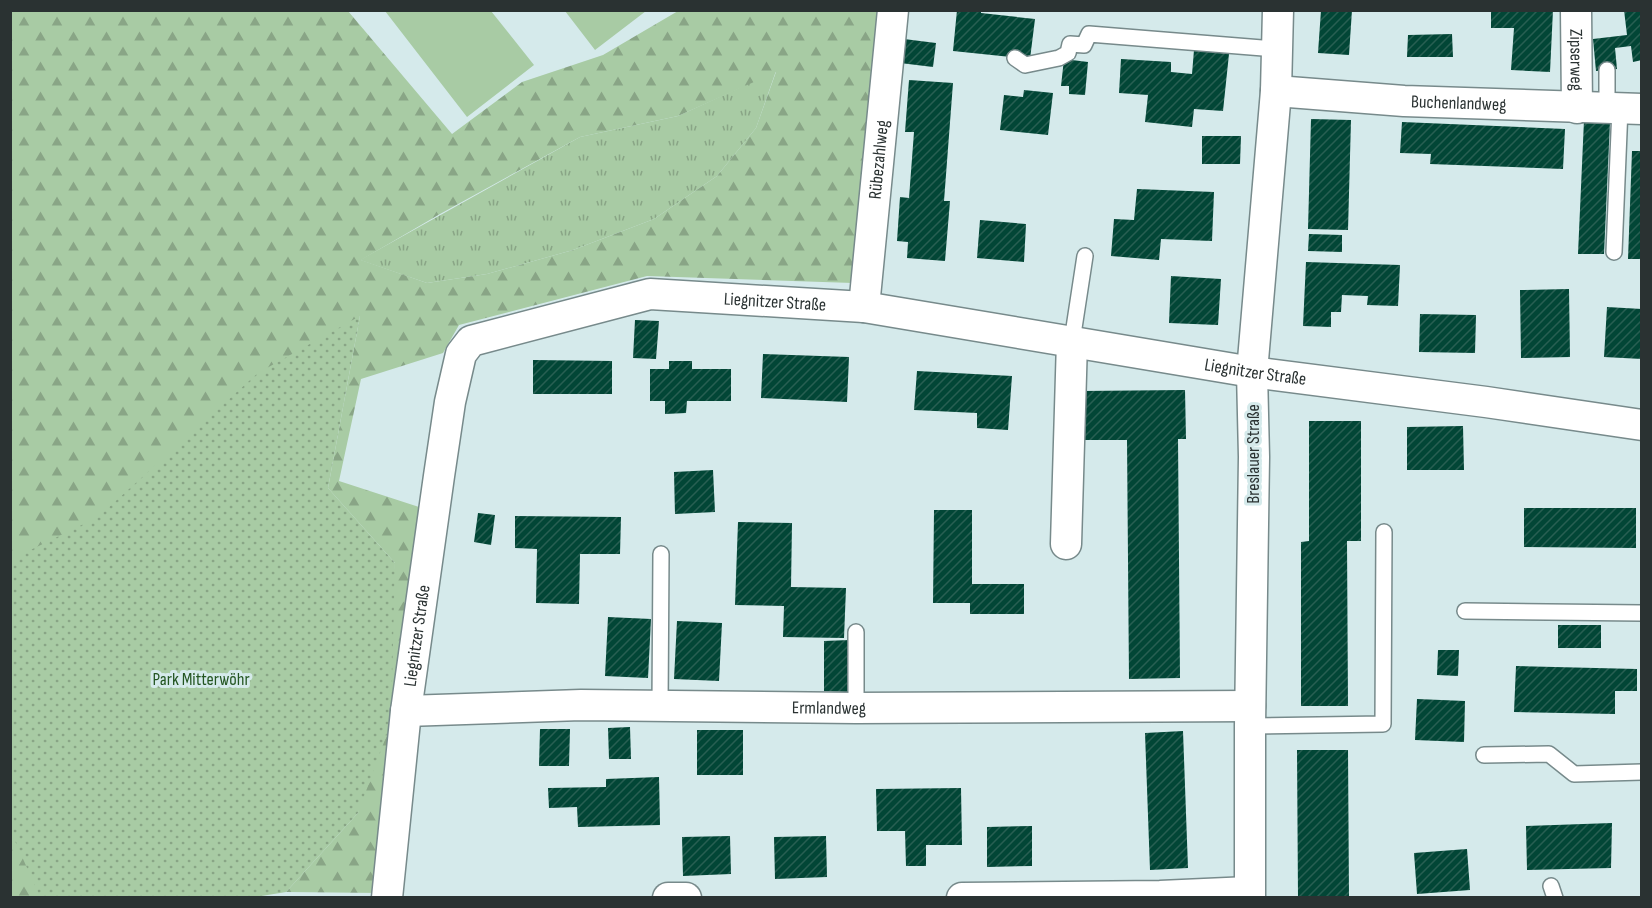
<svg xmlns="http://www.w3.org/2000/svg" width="1652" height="908" font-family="'Sofia Sans Condensed',sans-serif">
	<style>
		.grass { fill: url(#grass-tufts) }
		.forest { fill: url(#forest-firs); fill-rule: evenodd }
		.park { fill: url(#park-dots) }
		.garden { fill: #a8cba4 }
		.building { fill: url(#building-hatch) }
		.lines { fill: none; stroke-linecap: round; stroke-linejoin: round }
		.service-casing { stroke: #778a8b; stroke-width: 18 }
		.minor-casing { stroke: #778a8b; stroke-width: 33 }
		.service { stroke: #fff; stroke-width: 15 }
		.minor { stroke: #fff; stroke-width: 30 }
		.labels { text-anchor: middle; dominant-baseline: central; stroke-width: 6; stroke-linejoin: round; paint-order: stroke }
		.street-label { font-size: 18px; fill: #2a3232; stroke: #d5eaeb }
		.park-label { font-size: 18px; fill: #235521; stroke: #d5eaeb }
	</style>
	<defs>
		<pattern id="grass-tufts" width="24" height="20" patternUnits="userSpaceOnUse" patternTransform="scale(1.5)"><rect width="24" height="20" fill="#a8cba4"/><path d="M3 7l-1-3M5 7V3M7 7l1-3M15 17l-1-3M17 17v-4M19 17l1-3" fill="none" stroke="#89a586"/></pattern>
		<pattern id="forest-firs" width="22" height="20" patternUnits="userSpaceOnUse" patternTransform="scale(1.5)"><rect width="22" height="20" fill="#a8cba4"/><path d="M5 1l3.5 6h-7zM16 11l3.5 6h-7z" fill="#89a586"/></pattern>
		<pattern id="park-dots" width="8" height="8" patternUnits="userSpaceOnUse" patternTransform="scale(1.5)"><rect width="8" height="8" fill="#a8cba4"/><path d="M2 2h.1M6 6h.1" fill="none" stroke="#89a586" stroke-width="1.8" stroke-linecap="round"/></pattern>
		<pattern id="building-hatch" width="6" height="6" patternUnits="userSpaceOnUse" patternTransform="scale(1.5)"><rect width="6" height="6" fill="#024636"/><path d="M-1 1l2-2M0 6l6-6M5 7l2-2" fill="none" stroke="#285f52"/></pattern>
	</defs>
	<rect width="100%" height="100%" fill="#d5eaeb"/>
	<path class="grass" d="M776 71 756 128 717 176 654 219 573 250 487 274 427 283 360 260 580 137 678 116Z"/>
	<path class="forest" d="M11 11H348L452 134 522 82 603 55 678 11H898L853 283 647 276 459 325 443 353 361 379 339 481 419 507 381 893 286 892 358 813 395 563 328 488 360 316 11 665ZM776 72 756 128 717 176 654 219 573 250 487 274 427 283 361 260 440 214 580 137 678 116Z
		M11 675 52 897H11Z"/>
	<path class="park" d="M360 316 328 488 395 563 391 723 358 813 286 892 249 898 40 897 11 832 10 560 98 517 258 373Z"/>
	<path class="garden" d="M385 11H491L534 65 467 117Z
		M565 11H646L595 50Z"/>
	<path class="building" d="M957 10H981V13L1035 19 1030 59 953 51Z
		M1321 10H1352L1349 55 1318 53Z
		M1491 10H1553L1550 72 1511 70 1514 28H1491Z
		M1624 10H1642V60L1633 62 1631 46 1615 48 1617 69 1596 71 1593 39 1627 35Z
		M1452 34 1453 57H1407L1408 35Z
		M904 39 936 43 933 67 900 63Z
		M1194 50 1229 54 1223 111 1194 109 1192 127 1145 122 1148 95 1119 93 1121 59 1171 62V72L1192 74Z
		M1064 59 1088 62 1085 95 1069 94V86H1061Z
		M909 80 953 83 944 201H950L945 261 907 258 908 242 897 241 900 197 909 198 914 132H905Z
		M1024 90 1053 93 1048 135 1000 130 1004 95 1023 97Z
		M1311 119 1351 120 1348 230 1308 229Z
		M1584 120 1610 122 1604 254H1578Z
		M1402 122 1565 129 1563 169 1430 164 1431 154 1400 153Z
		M1202 136H1241L1240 164H1202Z
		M1632 151H1642V259H1628Z
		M1137 189 1214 192 1212 241 1161 239 1159 260 1111 256 1114 219 1134 220Z
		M980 220 1026 224 1024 262 977 258Z
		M1309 234 1342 235V252L1308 251Z
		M1306 262 1400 265 1398 306 1367 305 1368 296 1342 295 1341 312H1331V327L1303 326Z
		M1171 276 1221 279 1218 325 1169 323Z
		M1569 289 1570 357 1521 358 1520 290Z
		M1607 307 1642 309V359L1604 357Z
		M1420 314 1476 315 1475 353 1419 352Z
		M635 320 659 321 656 359 633 358Z
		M763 354 849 357 847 402 761 398Z
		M533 360 612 361V394H533Z
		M669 361H692V369H731V401H687L686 413 665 414V401H650V369H669Z
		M917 371 1012 376 1008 430 977 428V413L914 410Z
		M1185 390 1186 439H1178L1180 678 1129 679 1127 440H1082V391Z
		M1309 421H1361V541H1347L1348 706H1301V542L1309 541Z
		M1463 426 1464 470H1407V427Z
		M713 470 715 512 675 514 674 472Z
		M1524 508H1636V548L1524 547Z
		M934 510H972V584H1024V614H970V603H933Z
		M478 513 495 515 491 545 474 542Z
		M515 516 621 517 620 554H580L579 604 536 603 537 549 515 548Z
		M738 522 792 523 791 587 846 588 844 638 783 637 784 606 735 605Z
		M608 617 651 619 648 678 605 676Z
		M677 621 722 623 719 681 674 679Z
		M1558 625H1601V648H1558Z
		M850 640V692L824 691V641Z
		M1438 650H1459L1458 676 1437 675Z
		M1516 666 1637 669V691H1615V714L1514 712Z
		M1417 699 1465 701 1464 742 1415 740Z
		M630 727 631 759H609L608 728Z
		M540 729H570L569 766H539Z
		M697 730H743V775H697Z
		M1183 731 1188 868 1150 870 1145 733Z
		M1297 750H1348L1349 898H1298Z
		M659 777 660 825 578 827 577 807 549 808 548 788 606 787V779Z
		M961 788 962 845H926V866H906L905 831H877L876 789Z
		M1612 823 1611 868 1527 870 1526 826Z
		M1032 826V866L987 867V827Z
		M730 836 731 874 683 876 682 837Z
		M826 836 827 877 775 879 774 837Z
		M1467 849 1470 890 1417 894 1414 853Z"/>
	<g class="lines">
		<defs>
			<path id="service" d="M1015 58 1025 65 1059 58 1068 53 1070 44 1084 45 1089 34 1276 49
				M1607 70V108
				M1614 252 1620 108
				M1072 341 1085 256
				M1465 611 1642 613
				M856 632V708
				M660 706 661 554
				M1250 726 1383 724 1384 532
				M1484 755 1549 754 1574 774 1642 772
				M1551 886 1555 898"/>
			<g id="minor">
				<path id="s1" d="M1576 10 1577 108"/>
				<path id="s2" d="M1276 91 1404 101 1642 109"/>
				<path id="s3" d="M864 307 893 10"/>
				<path d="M1066 544 1072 341"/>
				<path id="s4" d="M406 711 581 705 856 708 1250 706"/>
				<path id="s5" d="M387 898 406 711 439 476 450 402 461 354 471 341 650 294 864 307 1252 372 1486 402 1642 425"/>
				<path d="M668 898H686"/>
				<path d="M962 898 1160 896 1249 892"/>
				<path d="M1250 898V726L1254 457 1252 372 1276 91 1278 10"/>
			</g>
		</defs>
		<use href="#service" class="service-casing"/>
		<use href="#minor" class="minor-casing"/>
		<use href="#service" class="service"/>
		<use href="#minor" class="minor"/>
	</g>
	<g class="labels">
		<g class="street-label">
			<text stroke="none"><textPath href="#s1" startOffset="50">Zipserweg</textPath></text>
			<text stroke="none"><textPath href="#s2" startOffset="183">Buchenlandweg</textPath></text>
			<text stroke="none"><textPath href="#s3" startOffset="148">Rübezahlweg</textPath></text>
			<text stroke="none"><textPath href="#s5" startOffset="876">Liegnitzer Straße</textPath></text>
			<text stroke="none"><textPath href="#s5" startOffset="1362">Liegnitzer Straße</textPath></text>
			<text transform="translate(1253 454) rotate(-90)">Breslauer Straße</text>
			<text stroke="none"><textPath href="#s5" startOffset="264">Liegnitzer Straße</textPath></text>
			<text stroke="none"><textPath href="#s4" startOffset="423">Ermlandweg</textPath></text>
		</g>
		<g class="park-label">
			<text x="201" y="679">Park Mitterwöhr</text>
		</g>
	</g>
	<rect width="1652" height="908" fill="none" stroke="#2a3232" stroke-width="24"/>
</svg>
